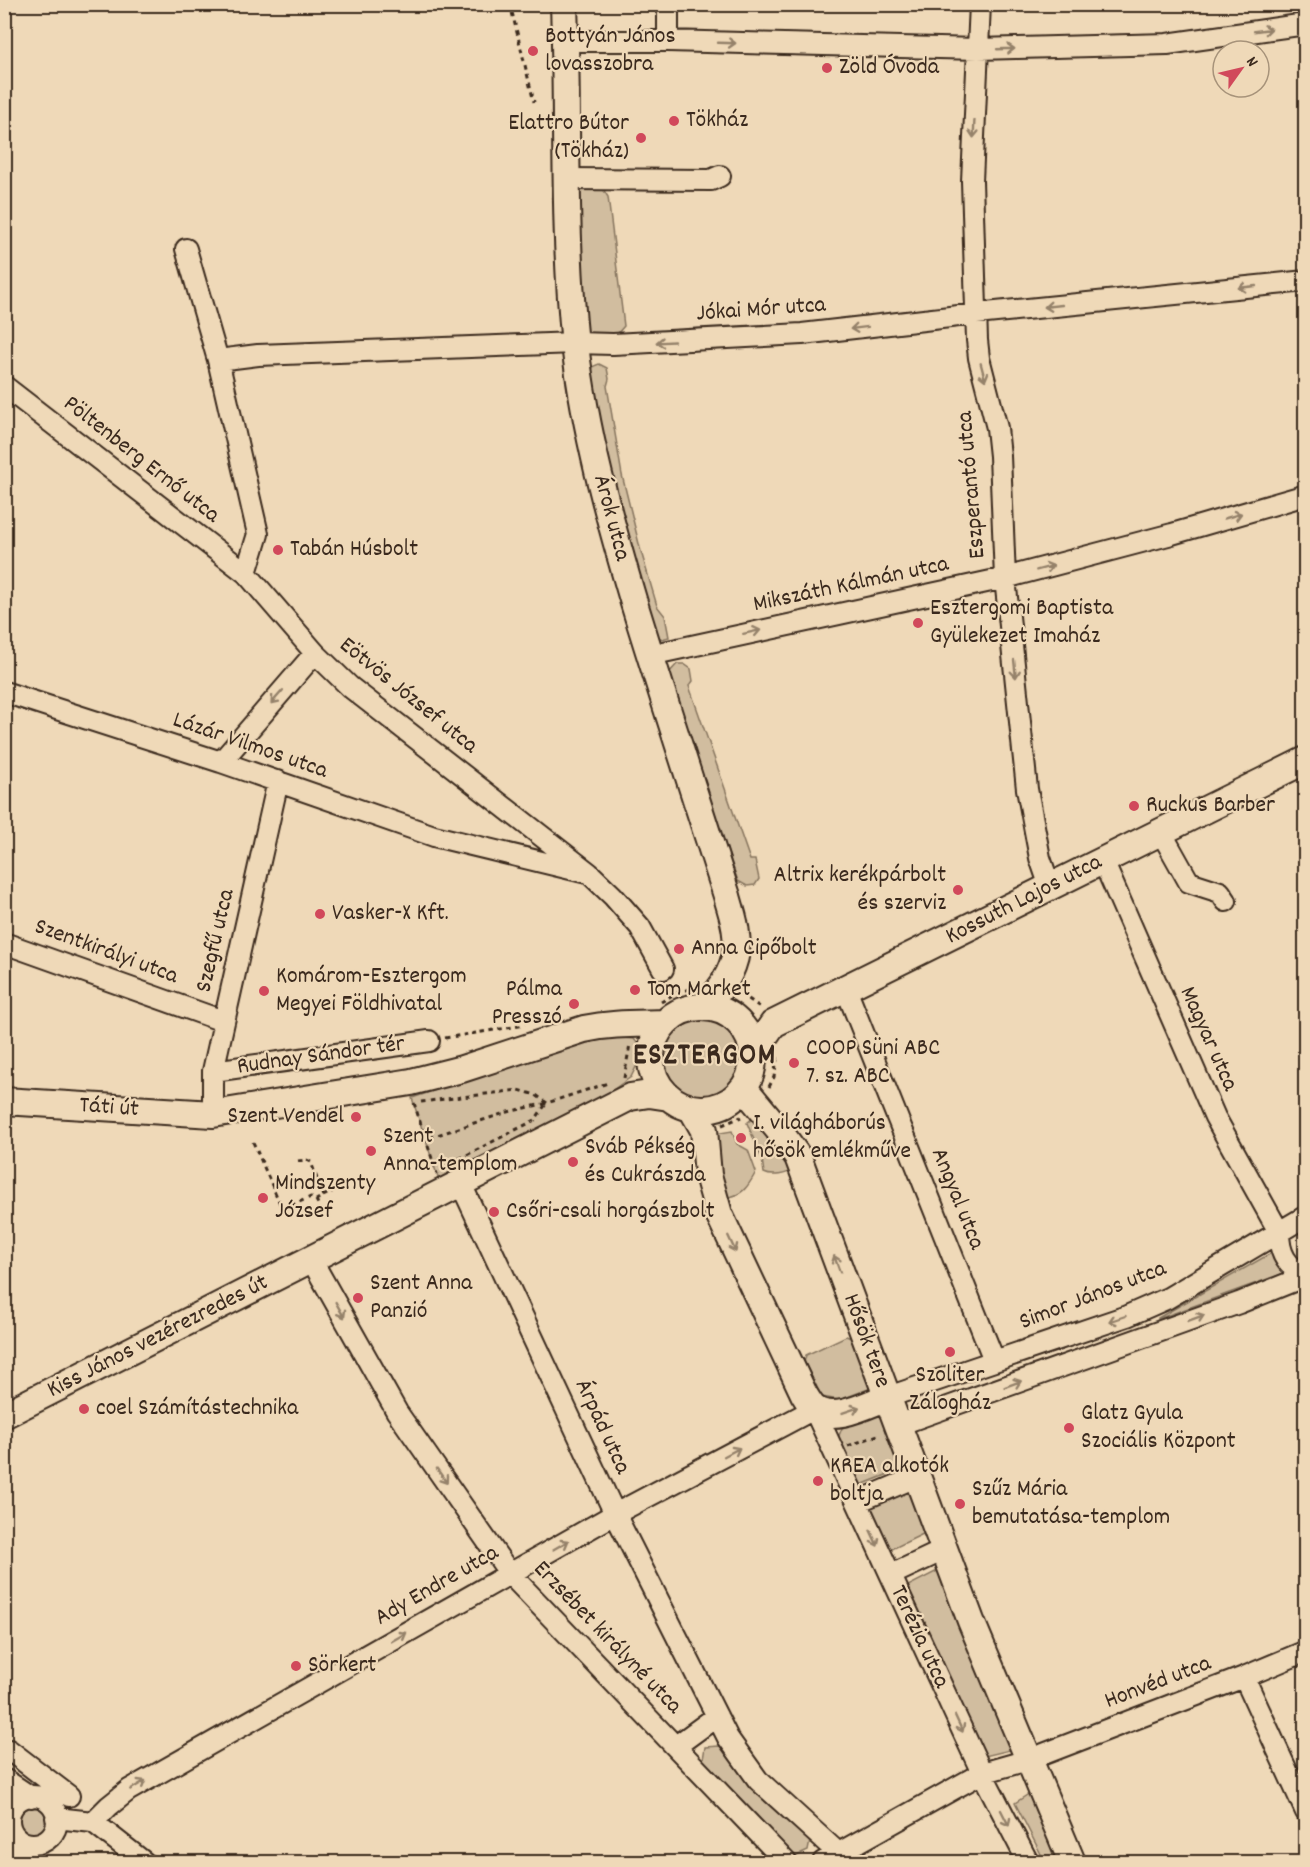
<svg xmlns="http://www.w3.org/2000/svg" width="1310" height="1867" font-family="Dekko,sans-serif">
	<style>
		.green { fill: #d1bd9f; stroke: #86745e; stroke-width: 1.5 }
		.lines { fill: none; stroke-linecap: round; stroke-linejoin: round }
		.minor-casing { stroke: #3b2a1e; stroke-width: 24 }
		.major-casing { stroke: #3b2a1e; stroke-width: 30 }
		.path { stroke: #3b2a1e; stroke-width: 3; stroke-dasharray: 4.5 4.5; stroke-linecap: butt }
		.minor { stroke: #efd9b8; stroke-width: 20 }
		.major { stroke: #efd9b8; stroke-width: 26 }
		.oneway { stroke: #95826b }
		.poi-dot { fill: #d1495b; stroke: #efd9b8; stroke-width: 2 }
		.labels { text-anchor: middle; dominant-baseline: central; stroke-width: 4.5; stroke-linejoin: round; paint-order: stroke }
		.poi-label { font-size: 24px; fill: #3b2a1e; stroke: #efd9b8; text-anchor: start }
		.street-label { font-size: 24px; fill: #3b2a1e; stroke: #efd9b8 }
		.district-label { font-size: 30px; font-weight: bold; letter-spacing: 1.5px; fill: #3b2a1e; stroke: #efd9b8 }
	</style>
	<rect width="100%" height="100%" fill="#efd9b8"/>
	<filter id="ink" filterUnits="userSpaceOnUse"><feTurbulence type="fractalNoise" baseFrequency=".0167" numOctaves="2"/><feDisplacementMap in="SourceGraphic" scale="12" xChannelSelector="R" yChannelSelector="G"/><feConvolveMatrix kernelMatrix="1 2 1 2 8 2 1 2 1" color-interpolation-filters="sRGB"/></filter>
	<g filter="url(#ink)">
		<path class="green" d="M581 187 603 189 608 197 624 326 617 334 597 338 586 331 581 324 577 193Z
			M599 364 607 368 609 379 607 386 622 475 640 548 657 606 665 616 669 637 662 639 657 636 629 551 589 376 594 366Z
			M677 664H684L691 669 693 681 689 686 750 860H755L759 879 755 885 747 886 738 881 706 791 669 673Z
			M663 1056a41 41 0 1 1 82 0a41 41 0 1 1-82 0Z
			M611 1037 634 1039 639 1045 642 1055 631 1077 597 1101 439 1181 412 1098 576 1044Z
			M754 1117 793 1169C787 1175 772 1177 764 1173L762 1159 747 1123Z
			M732 1131 737 1144 748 1150 756 1172C749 1185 742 1197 726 1197L722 1191 714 1134Z
			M1273 1252 1287 1272 1158 1319V1318Z
			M846 1336 854 1339 871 1388 839 1400 822 1397 804 1362 806 1355Z
			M882 1414 906 1467 861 1485 854 1477 838 1438 842 1428Z
			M911 1489 927 1532 888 1551 869 1507Z
			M945 1567 1014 1749 985 1756 908 1586Z
			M720 1746 756 1786 811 1836 808 1851 790 1859 702 1766 705 1747Z
			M1033 1791 1064 1862H1045L1015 1803Z
			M15 1820a18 18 0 1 1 36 0a18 18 0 1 1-36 0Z"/>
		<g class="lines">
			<defs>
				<path id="minor" d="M668 4V41
					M980 4 972 181 977 340 979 358 997 428 1000 456 1005 578 1027 789 1040 858 1050 887
					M565 41H668L978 49 1167 44 1306 24
					M566 179 711 180 720 176
					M186 249 218 360 258 534 246 573
					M218 360 258 355 575 343 613 344 802 334 976 314 1306 281
					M4 386 246 573 315 653 350 687 589 873 613 896 640 927 663 969
					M650 655 1005 578 1172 534 1306 495
					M4 692 221 762 434 836 583 872
					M221 762 315 653
					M1161 832 1189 882 1220 892 1226 901
					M1103 861 1215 1117 1279 1232C1279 1253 1286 1267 1306 1275
					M4 943 223 1021
					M846 989 994 1360
					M213 1071 429 1041
					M213 1114V1071L278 781
					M461 1184 615 1514 728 1738 758 1780 848 1862
					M311 1259 397 1412 510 1574 786 1862
					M888 1397 1127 1316 1168 1298 1306 1216
					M898 1425 1239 1303 1306 1276
					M857 1502 916 1477
					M891 1575 944 1550
					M1244 1677 1306 1812
					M676 1746 717 1716
					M4 1750H9L69 1796
					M4 1779 31 1797
					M9 1820a24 24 0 1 1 48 0a24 24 0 1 1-48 0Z
					M56 1818 93 1822 144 1862
					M93 1822 109 1806 129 1790 615 1514 814 1409 982 1773 1028 1862
					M19 1862 21 1841
					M823 1862 982 1773 1028 1760 1244 1677 1306 1651"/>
				<path id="major" d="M564 4C568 118 563 231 575 344 585 432 609 518 634 603 664 701 696 798 727 896 730 908 735 921 736 934 740 962 724 988 704 1006
					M651 1058a51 51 0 1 1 102 0a51 51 0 1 1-102 0Z
					M753 1053 773 1024 1306 760
					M744 1088 778 1129 798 1157 971 1621 1072 1862
					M4 1101 213 1114 411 1082 462 1069 584 1029C613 1023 636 1024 665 1023
					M692 1109 704 1130 708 1175 719 1214 804 1394C807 1399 811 1406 815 1409 835 1423 868 1404 888 1397
					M4 1415 630 1097 649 1094 669 1097"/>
			</defs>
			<use href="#minor" class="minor-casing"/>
			<use href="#major" class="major-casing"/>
			<path class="path" d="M510 4 534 102
				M741 994 763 1009
				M661 1002 676 993 693 988
				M445 1038 525 1025
				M624 1078 630 1044
				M769 1087 774 1077 778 1053
				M421 1102 519 1090 536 1095 547 1103
				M414 1103 437 1174
				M722 1125 741 1117
				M412 1138 425 1139 508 1112 547 1103 608 1083
				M253 1142 281 1206 285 1208 311 1197 316 1200 319 1206
				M298 1161 307 1160 311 1162 323 1196 316 1200
				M451 1163 535 1120 546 1104
				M323 1196 332 1192
				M848 1446 881 1434"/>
			<use href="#minor" class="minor"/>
			<use href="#major" class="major"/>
		</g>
		<defs><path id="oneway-shaft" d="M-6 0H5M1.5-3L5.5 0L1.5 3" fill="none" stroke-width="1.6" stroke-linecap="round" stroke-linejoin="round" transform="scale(1.5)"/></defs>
		<g class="oneway">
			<use href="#oneway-shaft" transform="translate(1263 30) rotate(-8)"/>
			<use href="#oneway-shaft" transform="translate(727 43) rotate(2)"/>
			<use href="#oneway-shaft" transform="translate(1006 49) rotate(-2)"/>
			<use href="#oneway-shaft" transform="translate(974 129) rotate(93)"/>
			<use href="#oneway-shaft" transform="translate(1247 287) rotate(174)"/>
			<use href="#oneway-shaft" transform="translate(1053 306) rotate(174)"/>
			<use href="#oneway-shaft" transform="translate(859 328) rotate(173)"/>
			<use href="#oneway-shaft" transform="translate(665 342) rotate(177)"/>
			<use href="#oneway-shaft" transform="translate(983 372) rotate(75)"/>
			<use href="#oneway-shaft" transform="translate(1233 516) rotate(-16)"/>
			<use href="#oneway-shaft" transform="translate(1045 568) rotate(-15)"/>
			<use href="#oneway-shaft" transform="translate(752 632) rotate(-12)"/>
			<use href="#oneway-shaft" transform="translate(1015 669) rotate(84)"/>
			<use href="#oneway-shaft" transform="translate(277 697) rotate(131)"/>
			<use href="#oneway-shaft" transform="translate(732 1244) rotate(65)"/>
			<use href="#oneway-shaft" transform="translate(837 1264) rotate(-110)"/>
			<use href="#oneway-shaft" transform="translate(340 1310) rotate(61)"/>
			<use href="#oneway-shaft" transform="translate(1196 1318) rotate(-20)"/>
			<use href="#oneway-shaft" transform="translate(1117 1319) rotate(161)"/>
			<use href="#oneway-shaft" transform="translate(1013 1384) rotate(-20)"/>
			<use href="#oneway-shaft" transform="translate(851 1410) rotate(-19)"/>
			<use href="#oneway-shaft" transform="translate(732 1452) rotate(-28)"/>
			<use href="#oneway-shaft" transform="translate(442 1476) rotate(55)"/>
			<use href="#oneway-shaft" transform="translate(874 1538) rotate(65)"/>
			<use href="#oneway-shaft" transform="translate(561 1545) rotate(-30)"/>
			<use href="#oneway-shaft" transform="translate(399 1637) rotate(-30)"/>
			<use href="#oneway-shaft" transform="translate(959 1724) rotate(65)"/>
			<use href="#oneway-shaft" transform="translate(138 1785) rotate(-30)"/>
			<use href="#oneway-shaft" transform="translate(1005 1818) rotate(63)"/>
		</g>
	</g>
	<g class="poi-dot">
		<circle cx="533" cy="51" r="6"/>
		<circle cx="827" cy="68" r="6"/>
		<circle cx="674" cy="121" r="6"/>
		<circle cx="641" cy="138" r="6"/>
		<circle cx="278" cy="550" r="6"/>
		<circle cx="918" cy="623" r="6"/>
		<circle cx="1134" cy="806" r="6"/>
		<circle cx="958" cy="890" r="6"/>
		<circle cx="320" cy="914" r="6"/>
		<circle cx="679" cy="949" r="6"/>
		<circle cx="635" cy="990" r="6"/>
		<circle cx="264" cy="991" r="6"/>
		<circle cx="574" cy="1004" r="6"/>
		<circle cx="794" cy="1063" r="6"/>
		<circle cx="356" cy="1117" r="6"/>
		<circle cx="741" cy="1138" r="6"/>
		<circle cx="371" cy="1151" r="6"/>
		<circle cx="573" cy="1162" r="6"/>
		<circle cx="263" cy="1198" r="6"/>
		<circle cx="494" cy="1212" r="6"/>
		<circle cx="358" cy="1298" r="6"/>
		<circle cx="950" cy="1352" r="6"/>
		<circle cx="84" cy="1409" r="6"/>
		<circle cx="1069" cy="1428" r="6"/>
		<circle cx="818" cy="1481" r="6"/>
		<circle cx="960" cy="1504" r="6"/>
		<circle cx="296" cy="1666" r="6"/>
	</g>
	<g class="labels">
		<g class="poi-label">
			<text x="545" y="37">Bottyán János<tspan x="545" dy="28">lovasszobra</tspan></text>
			<text x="839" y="68">Zöld Óvoda</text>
			<text x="686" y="121">Tökház</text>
			<text x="629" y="124" text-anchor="end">Elattro Bútor<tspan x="629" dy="28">(Tökház)</tspan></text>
			<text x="290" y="550">Tabán Húsbolt</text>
			<text x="930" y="609">Esztergomi Baptista<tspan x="930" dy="28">Gyülekezet Imaház</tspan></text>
			<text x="1146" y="806">Ruckus Barber</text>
			<text x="946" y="876" text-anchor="end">Altrix kerékpárbolt<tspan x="946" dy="28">és szerviz</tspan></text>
			<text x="332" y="914">Vasker-X Kft.</text>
			<text x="691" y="949">Anna Cipőbolt</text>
			<text x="276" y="977">Komárom-Esztergom<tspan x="276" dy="28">Megyei Földhivatal</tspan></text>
			<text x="562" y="990" text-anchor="end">Pálma<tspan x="562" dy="28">Presszó</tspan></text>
			<text x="647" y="990">Tom Market</text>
			<text x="806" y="1049">COOP Süni ABC<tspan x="806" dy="28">7. sz. ABC</tspan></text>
			<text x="344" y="1117" text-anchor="end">Szent Vendel</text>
			<text x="753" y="1124">I. világháborús<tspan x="753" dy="28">hősök emlékműve</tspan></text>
			<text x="383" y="1137">Szent<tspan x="383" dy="28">Anna-templom</tspan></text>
			<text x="585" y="1148">Sváb Pékség<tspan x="585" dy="28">és Cukrászda</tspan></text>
			<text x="275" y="1184">Mindszenty<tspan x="275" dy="28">József</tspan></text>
			<text x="506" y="1212">Csőri-csali horgászbolt</text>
			<text x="370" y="1284">Szent Anna<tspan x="370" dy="28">Panzió</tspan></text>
			<text x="950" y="1376" text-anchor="middle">Szoliter<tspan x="950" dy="28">Zálogház</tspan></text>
			<text x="96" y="1409">coel Számítástechnika</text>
			<text x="1081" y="1414">Glatz Gyula<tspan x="1081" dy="28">Szociális Központ</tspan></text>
			<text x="830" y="1467">KREA alkotók<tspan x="830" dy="28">boltja</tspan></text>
			<text x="972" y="1490">Szűz Mária<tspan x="972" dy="28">bemutatása-templom</tspan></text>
			<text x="308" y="1666">Sörkert</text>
		</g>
		<g class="street-label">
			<text transform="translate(761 310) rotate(-4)">Jókai Mór utca</text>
			<text transform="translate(141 460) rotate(38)">Pöltenberg Ernő utca</text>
			<text transform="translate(972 485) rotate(-95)">Eszperantó utca</text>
			<text transform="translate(611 518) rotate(75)">Árok utca</text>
			<text transform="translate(851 585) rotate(-12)">Mikszáth Kálmán utca</text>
			<text transform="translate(408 696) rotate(39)">Eötvös József utca</text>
			<text transform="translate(250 746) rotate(19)">Lázár Vilmos utca</text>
			<text transform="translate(1024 900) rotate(-27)">Kossuth Lajos utca</text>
			<text transform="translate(216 941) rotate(-77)">Szegfű utca</text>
			<text transform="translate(106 952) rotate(20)">Szentkirályi utca</text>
			<text transform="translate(1208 1039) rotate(66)">Magyar utca</text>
			<text transform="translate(321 1056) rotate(-8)">Rudnay Sándor tér</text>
			<text transform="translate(109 1108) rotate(4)">Táti út</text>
			<text transform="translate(957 1199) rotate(68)">Angyal utca</text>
			<text transform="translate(1093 1296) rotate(-21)">Simor János utca</text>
			<text transform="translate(158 1337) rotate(-27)">Kiss János vezérezredes út</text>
			<text transform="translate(866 1341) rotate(70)">Hősök tere</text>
			<text transform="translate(602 1427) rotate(65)">Árpád utca</text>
			<text transform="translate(437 1586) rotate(-30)">Ady Endre utca</text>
			<text transform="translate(919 1637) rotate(65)">Terézia utca</text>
			<text transform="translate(607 1638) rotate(46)">Erzsébet királyné utca</text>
			<text transform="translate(1158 1683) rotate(-21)">Honvéd utca</text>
		</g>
		<g class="district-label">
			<text x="705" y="1057">ESZTERGOM</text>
		</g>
	</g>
	<rect width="1310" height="1867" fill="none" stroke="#efd9b8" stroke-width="24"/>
	<rect x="12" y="12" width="1286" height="1843" fill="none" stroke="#3b2a1e" stroke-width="2" filter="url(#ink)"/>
	<g transform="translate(1241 69) rotate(56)"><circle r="28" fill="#efd9b8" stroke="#a7937a" stroke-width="1.5"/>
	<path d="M0-4.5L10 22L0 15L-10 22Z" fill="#d1495b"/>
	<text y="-9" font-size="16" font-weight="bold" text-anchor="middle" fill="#3b2a1e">N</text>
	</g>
</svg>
